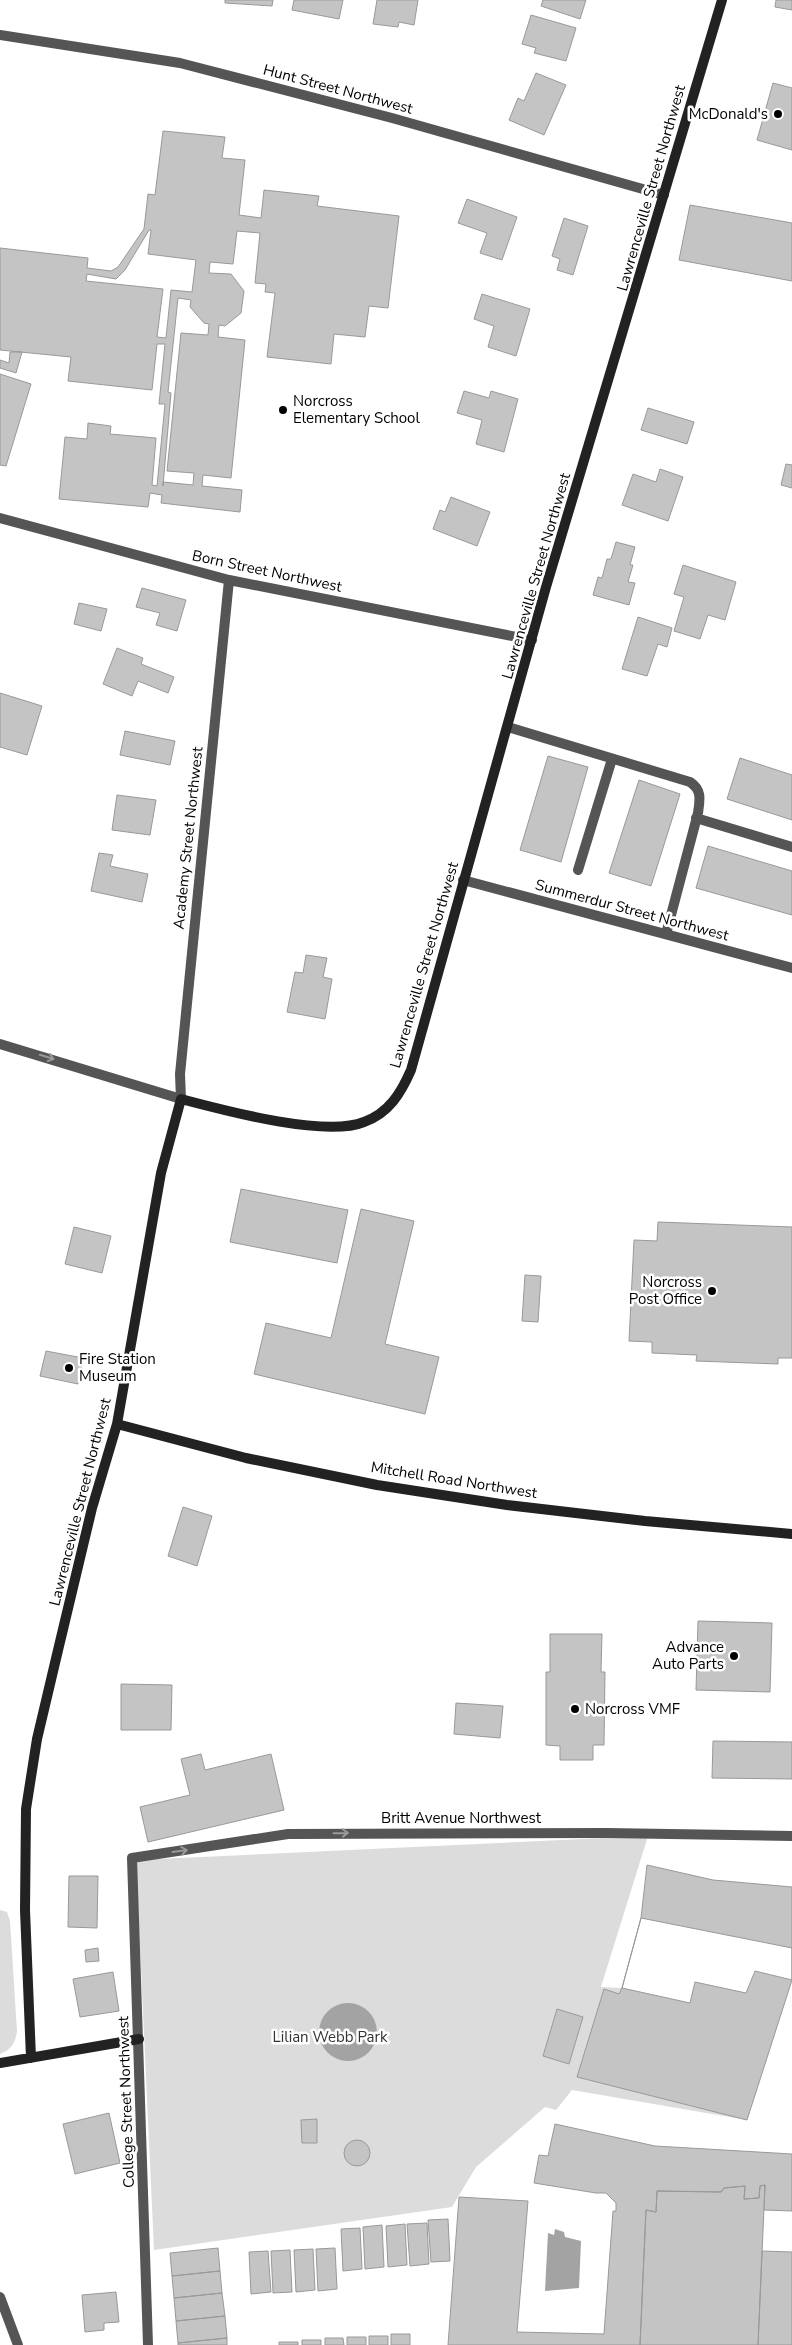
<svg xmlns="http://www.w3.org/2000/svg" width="792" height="2345" font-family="'Nunito Sans',sans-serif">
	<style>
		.green { fill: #dcdcdc }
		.water { fill: #a3a3a3 }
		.building { fill: #c4c4c4; stroke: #999; fill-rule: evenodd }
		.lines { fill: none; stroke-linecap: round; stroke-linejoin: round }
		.street { stroke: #555; stroke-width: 10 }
		.secondary { stroke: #222; stroke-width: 10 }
		.oneway { stroke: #999 }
		.poi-dot { fill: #000; stroke: #fff; stroke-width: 2 }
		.labels { text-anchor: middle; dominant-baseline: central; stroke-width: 5; stroke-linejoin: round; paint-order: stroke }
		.street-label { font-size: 15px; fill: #000; stroke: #fff }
		.poi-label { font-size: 15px; fill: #000; stroke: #fff; text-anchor: end }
		.park-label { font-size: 15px; fill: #333; stroke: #fff }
	</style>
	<rect width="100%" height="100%" fill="#fff"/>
	<path class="green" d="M648 1836 601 1987 622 1988 776 2030 747 2120 572 2090 556 2110 545 2107 476 2167 452 2207 154 2250 136 1860Z
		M0 1910 7 1912 10 1921 17 2031C16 2042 11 2050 0 2054Z"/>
	<path class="water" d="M319 2032a29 29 0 1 1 58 0a29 29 0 1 1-58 0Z
		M555 2229 564 2232 565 2237 581 2241 579 2288 545 2291 548 2233 554 2235Z"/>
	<path class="building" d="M225 0H273L272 6 225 3Z
		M294 0H343L339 19 292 10Z
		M377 0H418L414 25 399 22 398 27 373 24Z
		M543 0H586L580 19 541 6Z
		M776 0H792V10L775 7Z
		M531 15 576 28 566 61 534 53 536 48 522 44Z
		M536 73 566 85 544 135 509 120 518 98 524 101Z
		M773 83 792 88V150L757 140Z
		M163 131 225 137 222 158 245 160 239 215 261 218 264 190 319 196 317 206 399 216 388 308 369 306 365 337 334 334 331 364 267 357 275 293 265 292 266 284 255 283 260 233 237 231 233 264 210 262 209 273 231 274 244 291 241 313 225 326 219 325 218 337 245 340 231 478 203 475 202 486 242 490 240 512 161 503 162 495 150 493 148 507 59 499 65 437 87 439 88 423 111 426 110 434 156 438 152 485 157 486 165 404H159L165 344H157L152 390 68 381 71 357 0 350V248L88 258 87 268 111 271 118 267 144 229 148 194 155 195ZM149 230H151L148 254 196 260 192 292 171 290 166 338 157 337 163 289 86 281 87 274 116 279 125 270ZM178 298 191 300 190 307 204 323 209 324 208 335 181 333 167 471 194 473 193 485 163 482V486L171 393 168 392Z
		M467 199 517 217 502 260 480 253 487 233 458 223Z
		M690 205 792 223V281L679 260Z
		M564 218 588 226 573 275 557 270 560 259 552 256Z
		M482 294 530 309 516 356 488 347 494 326 474 319Z
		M10 352H22L16 373 0 368V360L9 363Z
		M0 374 31 384 6 466 0 465Z
		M464 391 489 398 491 391 518 399 504 452 476 444 482 420 457 413Z
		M648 408 694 422 687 444 641 430Z
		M786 464 792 465V488L781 485Z
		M660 469 683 477 668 521 622 505 633 474 656 482Z
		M451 497 490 512 477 546 433 529 440 510 445 512Z
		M616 542 635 547 630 565H633L628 582 635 583 629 605 593 595 598 577 602 578 607 559H611Z
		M683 565 736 582 725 620 708 615 700 639 674 631 684 597 674 594Z
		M142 588 186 600 177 631 156 625 160 613 136 607Z
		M79 603 107 609 101 631 74 624Z
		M638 617 672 628 667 647 658 644 647 676 622 669Z
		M117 648 143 658 141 664 174 677 168 693 138 681 132 696 103 684Z
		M0 693 42 706 27 755 0 747Z
		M125 731 175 741 170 765 120 755Z
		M548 756 588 767 561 862 520 850Z
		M740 758 792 775V820L727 799Z
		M639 780 680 794 651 886 609 873Z
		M117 795 156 800 150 835 112 830Z
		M708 846 792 871V915L696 888Z
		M99 853 113 855 110 866 148 874 142 902 91 891Z
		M306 955 327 958 323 977 332 979 325 1019 287 1012 295 972 303 973Z
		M241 1189 348 1210 337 1263 230 1242Z
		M361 1209 414 1221 385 1344 439 1357 425 1414 254 1374 266 1323 331 1338Z
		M658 1222 792 1227V1358H778V1364L696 1361 697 1355 652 1353V1342L629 1341 634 1240 657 1241Z
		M74 1227 111 1236 102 1273 65 1264Z
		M525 1275 541 1276 538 1322 522 1321Z
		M46 1351 83 1358 78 1384 40 1376Z
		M183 1507 212 1516 197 1566 168 1556Z
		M698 1621 772 1623 770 1692 696 1690Z
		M550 1634H602L601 1672H605L604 1745H593V1760H560V1746L546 1745V1672H550Z
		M121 1684 172 1685 171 1730H121Z
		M456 1703 503 1706 500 1738 454 1734Z
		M713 1741 792 1742V1779L712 1778Z
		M201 1754 205 1770 271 1754 284 1810 148 1842 140 1807 190 1795 181 1759Z
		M647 1865 713 1880 792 1887V1980L755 1971 746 1993 695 1982 690 2003 622 1988 641 1918Z
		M69 1876H98L97 1928 68 1927Z
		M641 1918 792 1948V1980L747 2120 577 2077 604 1989 619 1994 622 1988Z
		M98 1948 99 1961 86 1962 85 1950Z
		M113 1972 119 2011 80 2017 73 1979Z
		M557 2009 583 2017 569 2064 543 2056Z
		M109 2113 120 2163 75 2174 63 2124Z
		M317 2119V2143H302L301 2120Z
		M555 2124 655 2146 792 2154V2211L764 2210 765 2185 760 2186 759 2198 744 2199 745 2186 724 2188 721 2192 657 2191 656 2212 646 2210 640 2345H448L459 2197 528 2201 517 2332 604 2334 613 2211H616V2203L606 2193H596L534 2183 539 2155 548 2156Z
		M344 2153a13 13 0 1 1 26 0a13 13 0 1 1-26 0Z
		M765 2185 758 2345H640L646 2210 656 2212 657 2191 721 2192 724 2188 745 2186 744 2199 759 2198 760 2186Z
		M448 2219 450 2261 431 2262 428 2220Z
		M427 2223 429 2264 410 2266 407 2224Z
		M405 2224 407 2265 388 2267 386 2226Z
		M382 2225 384 2267 365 2269 363 2227Z
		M360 2228 362 2269 343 2271 341 2229Z
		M218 2248 220 2271 172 2276 170 2253Z
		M335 2248 337 2289 318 2291 316 2249Z
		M313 2249 315 2290 296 2292 294 2250Z
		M290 2250 292 2292 273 2293 271 2251Z
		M268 2251 271 2292 251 2294 249 2252Z
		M762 2251 792 2252V2345H758Z
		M220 2271 222 2293 174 2298 172 2276Z
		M116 2292 119 2322 104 2323V2330L85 2332 82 2295Z
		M222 2293 225 2316 176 2321 174 2298Z
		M225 2316 227 2338 178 2343 176 2321Z
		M391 2334H410V2345H391Z
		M369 2336H388V2345H369Z
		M347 2337H366V2345H347Z
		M227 2338V2345H178V2343Z
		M325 2338H343L344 2345H325Z
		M302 2340H321V2345H302Z
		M279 2342H298V2345H279Z"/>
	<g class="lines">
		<path class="street" d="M0 35 180 63 392 118 664 195
			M0 518 229 580 532 640
			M508 727 690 782C702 790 700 799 698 813L666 934
			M696 818 792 847
			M578 870 612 759
			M463 880 792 968
			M0 1044 181 1099 180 1074 229 580
			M0 2297 18 2345
			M148 2345 132 1858 288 1834 607 1833 792 1836"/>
		<path class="secondary" d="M117 1424 246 1458 377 1485 507 1505 645 1521 792 1534
			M31 2058 25 1910 26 1809 37 1739 59 1646 92 1508 117 1424 161 1173 181 1099C223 1110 325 1138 364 1122 389 1113 401 1093 411 1070L546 587 722 0
			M0 2063 139 2039"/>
	</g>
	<defs><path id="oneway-shaft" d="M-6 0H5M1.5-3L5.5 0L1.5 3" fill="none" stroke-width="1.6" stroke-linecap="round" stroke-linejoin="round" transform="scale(1.25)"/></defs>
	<g class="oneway">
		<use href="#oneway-shaft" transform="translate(47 1057) rotate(17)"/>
		<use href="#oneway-shaft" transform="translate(341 1833) rotate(-1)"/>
		<use href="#oneway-shaft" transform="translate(180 1851) rotate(-8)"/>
	</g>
	<g class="poi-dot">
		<circle cx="778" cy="114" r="5"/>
		<circle cx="283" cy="410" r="5"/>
		<circle cx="712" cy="1291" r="5"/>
		<circle cx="69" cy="1368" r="5"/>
		<circle cx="734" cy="1656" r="5"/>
		<circle cx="575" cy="1709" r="5"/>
	</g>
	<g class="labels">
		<g class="street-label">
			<text transform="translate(338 89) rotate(15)">Hunt Street Northwest</text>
			<text transform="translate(651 188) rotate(-74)">Lawrenceville Street Northwest</text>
			<text transform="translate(267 571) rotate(12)">Born Street Northwest</text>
			<text transform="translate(536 576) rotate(-74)">Lawrenceville Street Northwest</text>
			<text transform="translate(188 838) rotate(-84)">Academy Street Northwest</text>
			<text transform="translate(632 910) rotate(15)">Summerdur Street Northwest</text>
			<text transform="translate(424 965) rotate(-74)">Lawrenceville Street Northwest</text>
			<text transform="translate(454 1480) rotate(9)">Mitchell Road Northwest</text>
			<text transform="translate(80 1502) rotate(-76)">Lawrenceville Street Northwest</text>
			<text x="461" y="1818">Britt Avenue Northwest</text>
			<text transform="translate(126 2102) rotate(-92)">College Street Northwest</text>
		</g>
		<g class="poi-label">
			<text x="768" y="114">McDonald's</text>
			<text x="293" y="401" text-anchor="start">Norcross<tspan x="293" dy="17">Elementary School</tspan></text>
			<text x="702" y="1282">Norcross<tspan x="702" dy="17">Post Office</tspan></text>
			<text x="79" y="1359" text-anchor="start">Fire Station<tspan x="79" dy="17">Museum</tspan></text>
			<text x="724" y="1647">Advance<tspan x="724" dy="17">Auto Parts</tspan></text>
			<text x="585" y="1709" text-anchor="start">Norcross VMF</text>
		</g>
		<g class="park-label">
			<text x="330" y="2037">Lilian Webb Park</text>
		</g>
	</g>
</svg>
